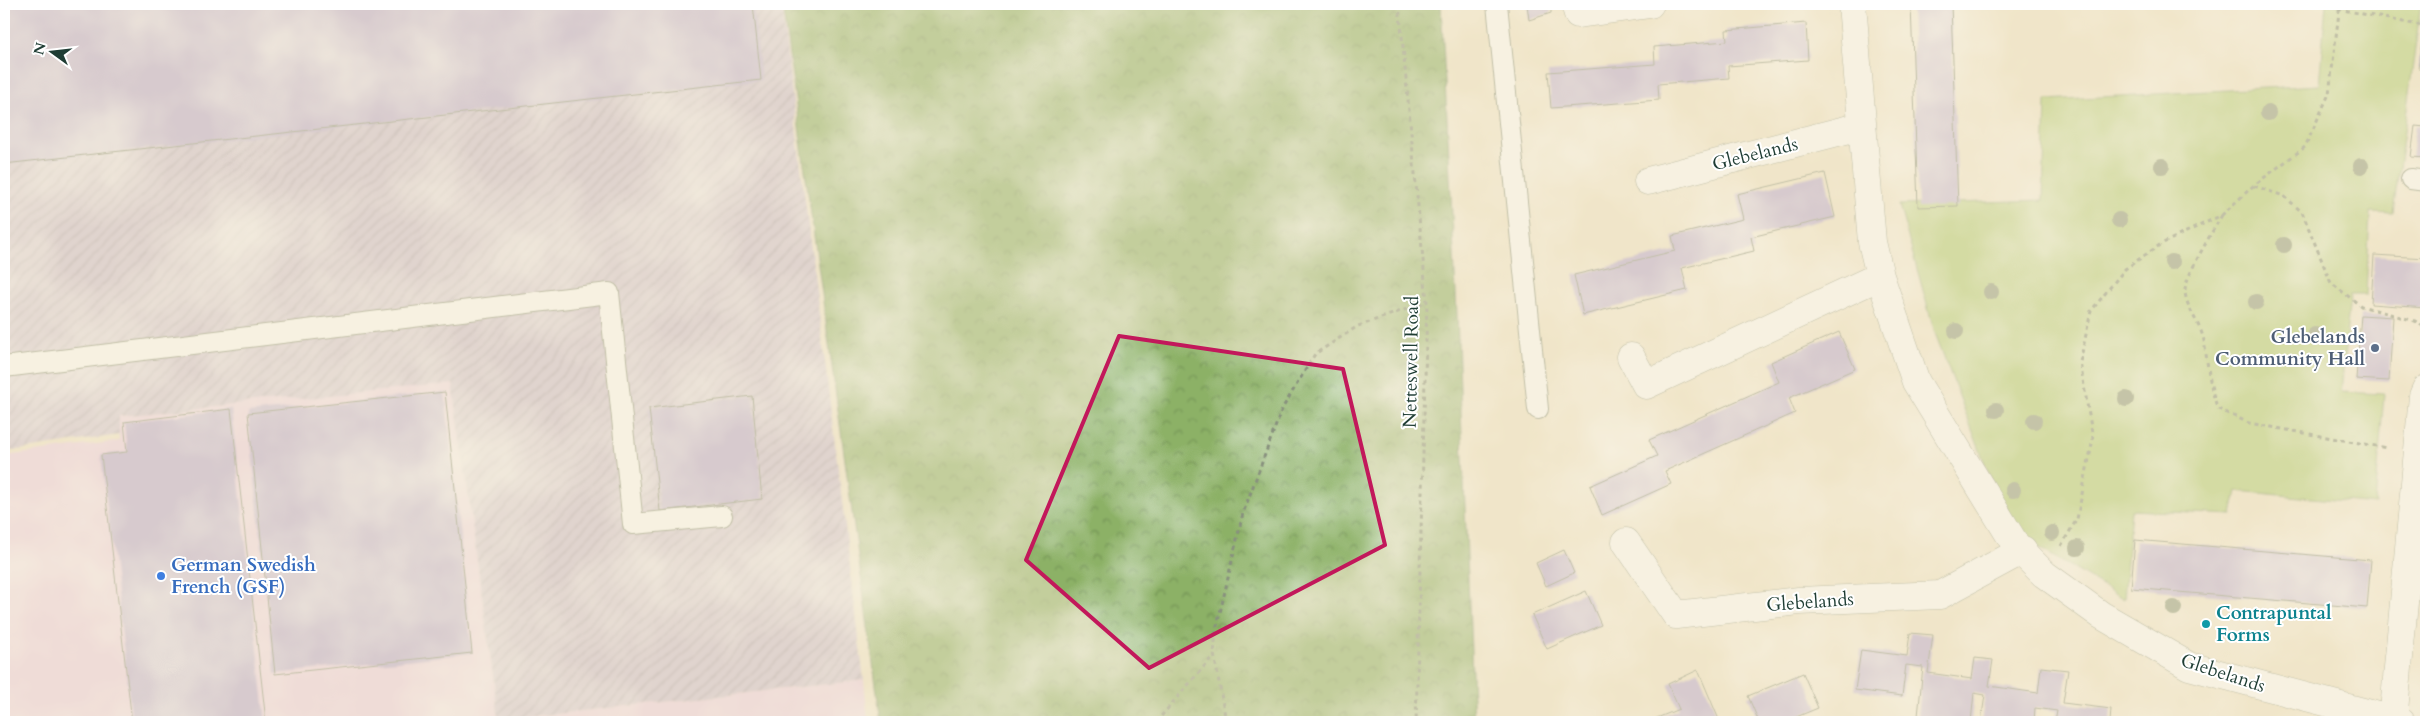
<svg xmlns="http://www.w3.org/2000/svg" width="2430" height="726" font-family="Cardo,serif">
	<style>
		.built { fill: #eed0e8 }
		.industrial { fill: url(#industrial-furrows) }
		.forest { fill: url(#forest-crowns); stroke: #56774d }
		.park { fill: #b1ce74; stroke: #688654 }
		.building { fill: #b8a9d4 }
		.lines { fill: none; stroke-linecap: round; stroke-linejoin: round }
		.service-casing { stroke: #88917e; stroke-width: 22 }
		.minor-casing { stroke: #88917e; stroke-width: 29 }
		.path { stroke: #88917e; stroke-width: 3; stroke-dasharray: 4 4; stroke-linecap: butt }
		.service { stroke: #fff; stroke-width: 20 }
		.minor { stroke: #fff; stroke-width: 28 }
		.tree { fill: #919c80 }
		.marked { fill: none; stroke: #c2185b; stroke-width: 4; stroke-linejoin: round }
		.service-dot { fill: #5c6f8a; stroke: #fff; stroke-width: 2 }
		.shop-dot { fill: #3f7fe0; stroke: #fff; stroke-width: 2 }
		.culture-dot { fill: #0f9aa8; stroke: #fff; stroke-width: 2 }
		.labels { text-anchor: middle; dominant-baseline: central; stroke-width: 4; stroke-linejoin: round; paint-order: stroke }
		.street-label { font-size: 19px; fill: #1f3d34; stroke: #fff }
		.service-label { font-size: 19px; font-weight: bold; fill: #4e5e75; stroke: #fff; text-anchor: end }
		.shop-label { font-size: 19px; font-weight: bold; fill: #366cbe; stroke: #fff; text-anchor: start }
		.culture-label { font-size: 19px; font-weight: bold; fill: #0d838f; stroke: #fff; text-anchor: start }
	</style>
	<defs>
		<pattern id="industrial-furrows" width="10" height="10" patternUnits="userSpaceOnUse" patternTransform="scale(1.25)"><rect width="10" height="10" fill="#ccbed4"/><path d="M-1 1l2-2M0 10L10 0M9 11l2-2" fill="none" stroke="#a59cad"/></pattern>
		<pattern id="forest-crowns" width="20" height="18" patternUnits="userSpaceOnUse" patternTransform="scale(1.25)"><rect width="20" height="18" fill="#8cb166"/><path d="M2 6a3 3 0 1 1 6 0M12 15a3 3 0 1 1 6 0" fill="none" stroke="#729155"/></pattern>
	</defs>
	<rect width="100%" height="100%" fill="#fff"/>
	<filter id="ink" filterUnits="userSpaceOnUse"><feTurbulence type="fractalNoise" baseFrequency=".02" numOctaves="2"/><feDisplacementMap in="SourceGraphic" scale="10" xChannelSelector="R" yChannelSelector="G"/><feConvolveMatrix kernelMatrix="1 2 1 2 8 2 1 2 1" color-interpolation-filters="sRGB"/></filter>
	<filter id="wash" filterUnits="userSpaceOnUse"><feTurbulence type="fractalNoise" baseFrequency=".0096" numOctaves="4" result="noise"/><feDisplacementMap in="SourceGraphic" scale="20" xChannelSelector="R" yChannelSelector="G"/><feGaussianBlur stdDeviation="1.12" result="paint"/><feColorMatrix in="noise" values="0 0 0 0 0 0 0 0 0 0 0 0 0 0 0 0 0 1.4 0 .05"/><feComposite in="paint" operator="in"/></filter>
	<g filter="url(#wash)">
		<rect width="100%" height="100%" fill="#f0e5c9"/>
		<path class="built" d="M453 383 499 720 864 680 868 722H4V456L119 441V416Z"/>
		<path class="industrial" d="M4 4H781L864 680 499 720 453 384 119 416V435L4 452Z"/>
		<path class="forest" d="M782 4H1441L1456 291 1474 722H881Z"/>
		<path class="park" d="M2326 4H2421L2393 213 2370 212 2366 295H2350L2341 392 2384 394 2375 504 2237 491 2232 515 2131 510 2124 599 2021 537 1989 474 1935 333 1899 205 2043 200 2046 100 2319 85Z"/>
		<g id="blocks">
			<path class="building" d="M4 4H753L761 80 4 164Z
				M1527 4H1551V13L1529 20Z
				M1911 4H1951L1958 206 1918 207Z
				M2425 20 2426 21V70L2418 68Z
				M1806 23 1808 60 1728 66 1729 78 1658 84 1659 100 1551 108 1548 72 1655 64 1654 47 1727 41 1726 30Z
				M2415 126 2426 127V158L2411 157Z
				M1825 173 1835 217 1751 237 1754 251 1682 268 1687 290 1583 315 1574 275 1675 251 1672 236 1743 219 1737 194Z
				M2374 255 2426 258V308L2371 304Z
				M2361 315 2393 317 2389 381 2356 379Z
				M1839 332 1855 369 1789 398 1795 413 1665 471 1671 484 1602 515 1590 486 1657 456 1649 440 1779 382 1771 362Z
				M445 392 472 653 275 674 248 413Z
				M752 396 762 499 660 511 649 408Z
				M231 409 266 722H132L101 455 127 452 124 422Z
				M2135 540 2371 560 2367 608 2131 588Z
				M1564 550 1574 573 1546 586 1536 563Z
				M1586 591 1601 625 1547 649 1532 615Z
				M1910 633 1933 635 1928 673 1972 679 1975 658 1993 660 1989 686 2038 693 2041 667 2068 670 2063 703 2111 709 2110 722H2055L2057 711 2035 708 2034 722H1981L1985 695 1974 693 1971 722 1918 716 1923 667 1906 665 1902 696 1855 690 1861 650 1907 656Z
				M1698 670 1720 722H1647L1679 709 1668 684Z
				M1803 673 1818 708 1784 722H1759L1748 696Z"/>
		</g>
	</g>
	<g filter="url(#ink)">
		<use href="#blocks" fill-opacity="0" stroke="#88917e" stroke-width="1"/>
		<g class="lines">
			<defs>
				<path id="service" d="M1497 4 1538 409
					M2411 179 2426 181
					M4 367 609 293 633 524 722 516"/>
				<path id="minor" d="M1575 4 1578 14 1650 4
					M1852 4 1872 242 1880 276 1916 382 2017 547 2044 574 2101 615 2189 666 2401 722
					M1648 181 1861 126
					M1631 357 1646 385 1880 276
					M1626 542 1676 615 1799 601 1940 595 2023 550
					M2393 722 2423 396 2426 389"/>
			</defs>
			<use href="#service" class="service-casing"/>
			<use href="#minor" class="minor-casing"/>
			<path class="path" d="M1399 4 1427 302 1416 722
				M2338 9 2424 26
				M2254 186 2284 196 2302 212 2331 283 2361 306 2415 321 2426 328
				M2222 215C2214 229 2184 278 2185 291 2186 309 2201 324 2204 341 2208 365 2209 386 2218 409L2249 423 2387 448
				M2061 546 2077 519 2093 439 2080 362 2091 311 2125 269 2161 244 2222 215 2253 186 2305 147 2329 94 2340 4
				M1156 722 1214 655
				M1226 722 1214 654 1216 630 1243 513 1282 409 1315 354 1358 326 1427 302"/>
			<use href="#service" class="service"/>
			<use href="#minor" class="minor"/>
		</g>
		<g class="tree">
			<circle cx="2268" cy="113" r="8"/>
			<circle cx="2162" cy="166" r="8"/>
			<circle cx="2361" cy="166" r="8"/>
			<circle cx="2119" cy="220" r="8"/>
			<circle cx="2284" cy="245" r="8"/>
			<circle cx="2172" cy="262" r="8"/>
			<circle cx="1991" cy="292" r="8"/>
			<circle cx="2256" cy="302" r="8"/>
			<circle cx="1956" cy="331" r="8"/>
			<circle cx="2315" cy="335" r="8"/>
			<circle cx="2126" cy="399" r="8"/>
			<circle cx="1996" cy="410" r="8"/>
			<circle cx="2034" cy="421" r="8"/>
			<circle cx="2013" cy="490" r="8"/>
			<circle cx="2052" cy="533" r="8"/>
			<circle cx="2077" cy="548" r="8"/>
			<circle cx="2174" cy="608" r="8"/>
		</g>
	</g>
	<path d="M0 0H2430V726H0ZM1119 336 1343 369 1385 545 1149 668 1026 560Z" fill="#f0e5c9" fill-opacity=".55" fill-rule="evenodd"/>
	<path class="marked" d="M1119 336 1343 369 1385 545 1149 668 1026 560Z"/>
	<circle class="service-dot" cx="2375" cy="348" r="5"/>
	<circle class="shop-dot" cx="161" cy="576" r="5"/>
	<circle class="culture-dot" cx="2206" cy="624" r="5"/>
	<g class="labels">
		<g class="street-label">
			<text transform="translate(1755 154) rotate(-14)">Glebelands</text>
			<text transform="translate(1411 362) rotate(-89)">Netteswell Road</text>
			<text transform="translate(1810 602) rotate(-4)">Glebelands</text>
			<text transform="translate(2223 673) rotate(18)">Glebelands</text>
		</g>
		<g class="service-label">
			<text x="2365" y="337">Glebelands<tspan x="2365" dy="22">Community Hall</tspan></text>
		</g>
		<g class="shop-label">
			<text x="171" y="565">German Swedish<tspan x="171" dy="22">French (GSF)</tspan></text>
		</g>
		<g class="culture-label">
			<text x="2216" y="613">Contrapuntal<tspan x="2216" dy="22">Forms</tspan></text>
		</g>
	</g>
	<rect width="2430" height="726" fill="none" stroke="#fff" stroke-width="20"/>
	<g transform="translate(52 52) rotate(285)" stroke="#ffffff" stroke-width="4" paint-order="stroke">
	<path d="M0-4L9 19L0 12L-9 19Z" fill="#1f3d34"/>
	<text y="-8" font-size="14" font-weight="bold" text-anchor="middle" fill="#1f3d34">N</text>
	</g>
</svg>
